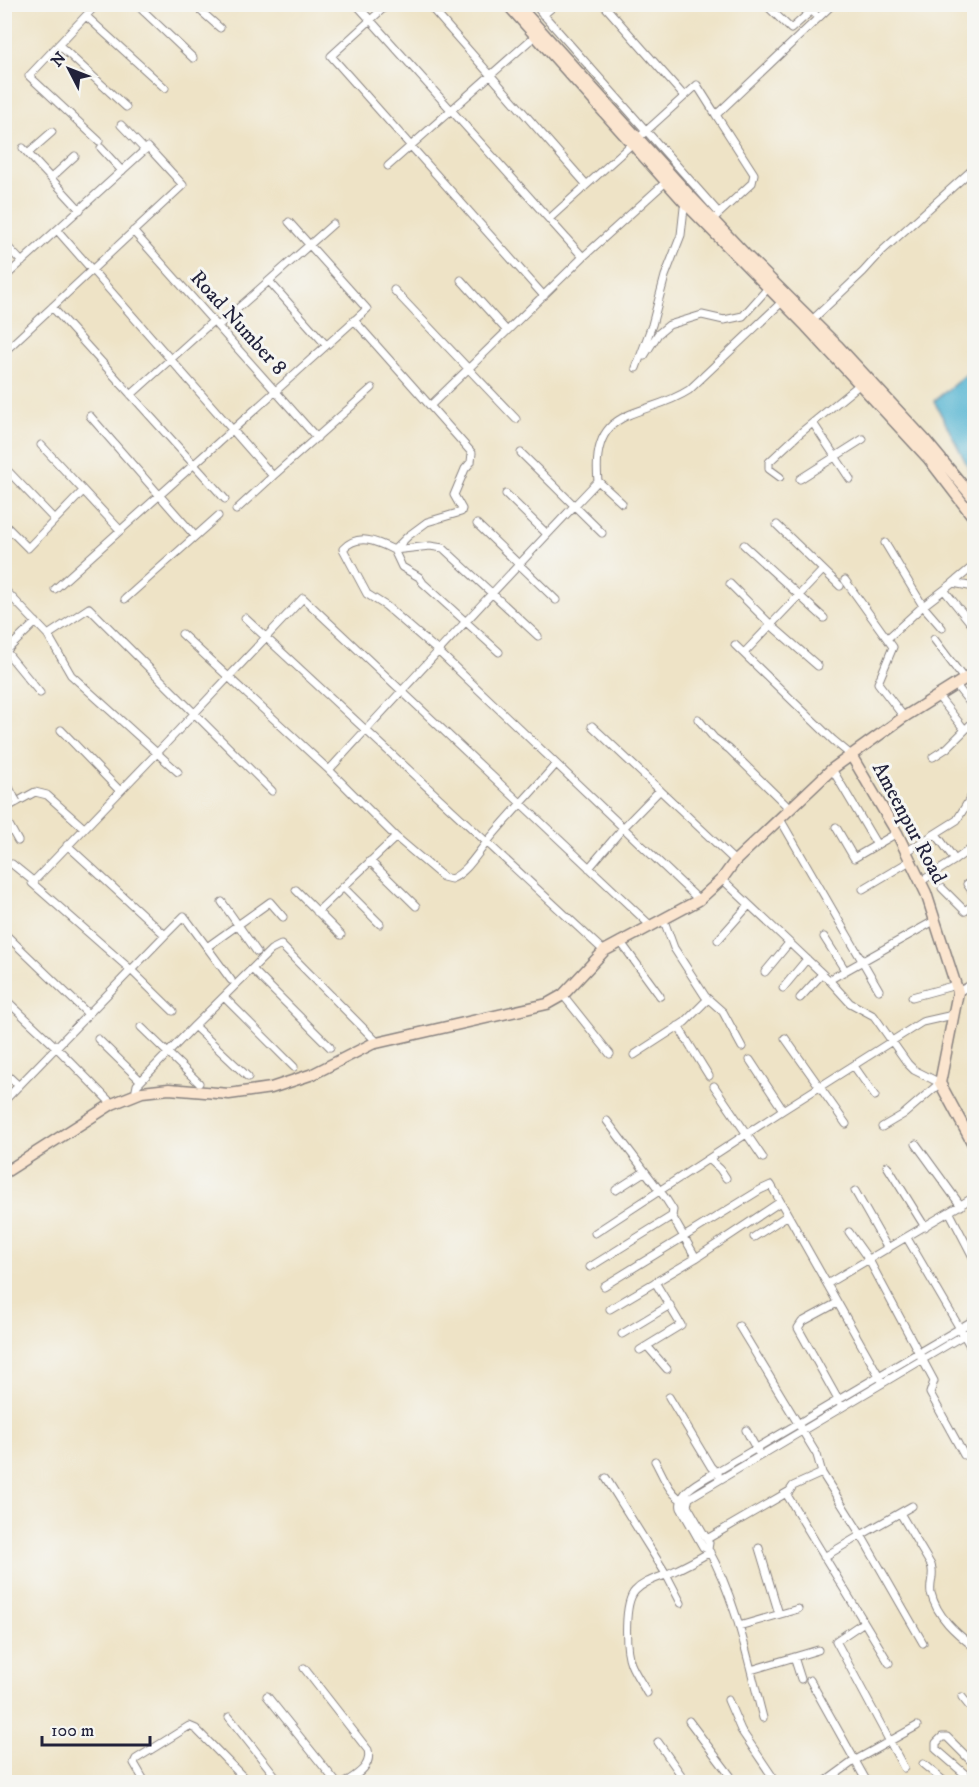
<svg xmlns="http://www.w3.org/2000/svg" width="979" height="1787" font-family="'IM FELL DW Pica',serif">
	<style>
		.water { fill: #52b4d1; stroke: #3a6b86; stroke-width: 1.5 }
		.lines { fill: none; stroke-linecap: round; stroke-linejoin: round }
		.street-casing { stroke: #888280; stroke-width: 9 }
		.secondary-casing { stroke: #888280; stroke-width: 13 }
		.street { stroke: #fff; stroke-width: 7 }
		.secondary { stroke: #fbe5cf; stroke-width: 10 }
		.street-bridge-casing { stroke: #888280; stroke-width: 9; stroke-linecap: butt }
		.street-bridge { stroke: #fff; stroke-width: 7 }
		.labels { text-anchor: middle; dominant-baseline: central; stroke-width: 6; stroke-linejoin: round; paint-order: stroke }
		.street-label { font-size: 21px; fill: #22223b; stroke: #f6f6f2 }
	</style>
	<rect width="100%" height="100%" fill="#f6f6f2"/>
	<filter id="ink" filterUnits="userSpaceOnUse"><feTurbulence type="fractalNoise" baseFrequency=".0167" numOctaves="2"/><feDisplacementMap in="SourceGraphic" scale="12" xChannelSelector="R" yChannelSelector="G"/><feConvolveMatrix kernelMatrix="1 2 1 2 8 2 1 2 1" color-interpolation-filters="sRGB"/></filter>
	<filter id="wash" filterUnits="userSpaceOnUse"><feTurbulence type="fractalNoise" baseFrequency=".008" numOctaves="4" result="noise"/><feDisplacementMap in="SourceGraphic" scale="24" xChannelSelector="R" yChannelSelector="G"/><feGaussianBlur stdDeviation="1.35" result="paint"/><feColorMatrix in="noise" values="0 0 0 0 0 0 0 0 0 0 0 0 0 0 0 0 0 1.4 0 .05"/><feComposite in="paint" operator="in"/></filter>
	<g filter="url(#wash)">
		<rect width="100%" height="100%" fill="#eee3c6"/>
		<path class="water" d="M974 368V478L934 401Z"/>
	</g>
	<g filter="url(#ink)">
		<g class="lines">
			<defs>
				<path id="street" d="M97 4 29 76 99 141
					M136 4 193 58
					M193 4 220 28
					M356 4 583 257
					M388 4 331 56 544 296
					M428 4 586 184
					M534 4 719 213
					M603 4 684 96
					M765 4 791 29 819 4
					M806 4 815 14
					M543 15 556 4
					M86 16 165 88
					M59 45 126 107
					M121 125 145 150
					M23 148 80 210
					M101 148 122 171
					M28 153 52 132
					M388 166 536 35
					M51 178 75 156
					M549 219 697 85 716 115
					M712 220 752 183 754 174 716 115 833 4
					M57 230 273 476 372 388
					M133 231 317 438
					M4 243 22 262
					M4 278 148 147 183 185 4 352
					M461 280 507 331
					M269 281 326 345
					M394 290 516 419
					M52 307 225 499
					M354 320 472 453 471 462 465 469 454 495 462 509 461 512 427 522 408 536 394 550
					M810 322 863 272 882 251 974 168
					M218 326 333 224
					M644 356 658 334 669 325 702 315 724 320 743 316 768 288
					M636 368 652 325 665 276 681 235 684 208 686 204
					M131 395 213 321
					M431 405 583 257 668 180
					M90 416 195 536
					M813 423 850 479
					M41 445 120 530
					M521 453 602 533
					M9 472 55 520
					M780 477 769 469V462L799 434 859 385
					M800 479 863 439
					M506 494 547 534
					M622 503 598 481C590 403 645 419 689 390L784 300
					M236 510 273 476
					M4 524 28 548 83 491
					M477 524 556 600
					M777 525 840 586
					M885 543 923 606 942 628
					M744 545 824 618
					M394 550 430 546 443 548 538 636
					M845 580 893 647 878 683 904 717
					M953 583 971 568
					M730 584 771 625 818 666
					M4 589 48 635 71 675 178 772
					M55 589 367 309 289 222
					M944 590 973 626
					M125 599 218 516
					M245 618 604 951
					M182 634 329 770C418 673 507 576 598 481
					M48 635 89 608 272 791
					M888 638 923 606 953 583 974 587
					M934 639 964 679
					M735 645 833 740 851 755
					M4 649 40 693
					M6 651 36 622
					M499 652 423 583 419 577 402 567 394 550C376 541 358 533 343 549L367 594 386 606 438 651 699 900
					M744 653 823 570
					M955 684 974 708
					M937 695 965 730
					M698 719 714 738 729 749 790 809
					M592 726 735 861
					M61 730 120 791
					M933 757 947 748 974 721
					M832 769 877 845
					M329 770 396 837
					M4 778 14 797
					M4 809 35 792 47 795 84 828
					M4 816 18 841
					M780 819 879 990
					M836 827 854 858 897 833
					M936 834 955 860 974 846
					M906 852 957 820 974 792
					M370 861 416 906
					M12 864 33 881
					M589 868 623 828 660 790
					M722 879 829 980 850 1003 874 1016 908 1064 914 1070 940 1083 904 1114 882 1127
					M920 882 955 860
					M967 884 974 894
					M343 887 380 924
					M942 888 965 911 974 904
					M863 889 910 861
					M296 890 341 935
					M222 902 257 952
					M317 912 396 837 443 877 451 879C467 872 476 855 487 842 509 815 534 790 556 764
					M663 918 674 948 705 996 723 1012 742 1047
					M4 933 88 1014
					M165 935 184 916 231 980
					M824 937 845 970
					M718 940 749 905
					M620 941 660 996
					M207 947 270 902 283 917
					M252 969 330 1047
					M765 972 789 943
					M829 980 934 921
					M783 988 807 959
					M958 992 974 983
					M563 995 610 1054
					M224 997 294 1067
					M912 997 956 985
					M4 998 56 1047 112 1104
					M800 998 822 974
					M173 1011 131 970 32 883 158 752 303 598 650 925
					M194 1026 271 950 281 945 378 1043
					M678 1026 709 1076
					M141 1027 199 1083
					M785 1038 846 1124
					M98 1039 141 1081
					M634 1055 685 1022 708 999
					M750 1060 783 1110
					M854 1066 875 1096
					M4 1072 19 1086
					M714 1086 763 1158
					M135 1095 137 1085 194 1026 248 1077
					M4 1101 165 935 67 845
					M607 1121 666 1199 673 1210 672 1216 696 1258
					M916 1144 961 1206
					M709 1159 720 1169 726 1178
					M887 1166 925 1227
					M616 1190 644 1172
					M855 1191 888 1249
					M950 1213 974 1259
					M849 1232 869 1260 934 1381 930 1393 964 1455
					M595 1233 783 1110 922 1022 953 1015
					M754 1237 788 1215
					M907 1238 969 1344 974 1358
					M590 1267 672 1216
					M827 1284 974 1197
					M604 1286 760 1190 771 1185 883 1383
					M837 1303 802 1322 798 1328 841 1405
					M610 1309 696 1258 780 1202
					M739 1326 817 1455 822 1473 793 1486 787 1495 889 1663
					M622 1334 670 1305
					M647 1346 667 1369
					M640 1350 681 1325 655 1282
					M669 1397 711 1467 718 1474
					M746 1430 758 1452
					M655 1461C662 1473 670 1497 685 1501
					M822 1473 861 1535 912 1506
					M606 1478 666 1574 681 1603
					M900 1513 931 1565C935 1575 929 1583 931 1593 937 1617 956 1633 974 1647
					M707 1539 788 1492
					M759 1548 779 1614
					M708 1549 709 1543 687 1505 689 1498 974 1329
					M824 1557 861 1535 923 1643
					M864 1622 836 1641 904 1768
					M739 1626 798 1609
					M794 1657 801 1679
					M304 1668 368 1750C372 1766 358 1774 346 1782
					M751 1670 818 1650
					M810 1680 867 1782
					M647 1693C642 1683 635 1674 631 1664 625 1649 624 1602 635 1591 645 1580 660 1578 672 1572 685 1566 698 1559 710 1552
					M267 1696 336 1782
					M962 1697 974 1712
					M728 1700 741 1730 776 1782
					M229 1717 280 1782
					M763 1718C748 1661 737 1601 708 1549L703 1547 681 1508C677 1491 703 1480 716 1472L974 1320
					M689 1721 735 1782
					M658 1742 686 1782
					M923 1764 945 1782
					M145 1782 134 1763 136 1759 189 1726 196 1729 248 1782
					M206 1782 211 1780 212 1782
					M825 1782 854 1761 917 1726
					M974 1782 936 1749V1743L942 1737H947L974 1764"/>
				<path id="secondary" d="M507 4 686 204 806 326 928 458 974 518
					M517 4 692 198 745 254 837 345 925 440 974 499
					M851 755 897 833 926 893 958 992 940 1083 974 1146
					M4 1173 112 1104 142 1092 169 1089 229 1094 271 1088 313 1074 372 1044 547 1004 563 995 604 951 699 900 722 879 735 861 832 769 904 717 974 673"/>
			</defs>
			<use href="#street" class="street-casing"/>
			<use href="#secondary" class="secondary-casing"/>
			<use href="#street" class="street"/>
			<use href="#secondary" class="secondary"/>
			<defs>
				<path id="street-bridge" d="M14 797 17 802"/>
			</defs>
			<use href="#street-bridge" class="street-bridge-casing"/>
			<use href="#street-bridge" class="street-bridge"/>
		</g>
	</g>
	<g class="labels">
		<g class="street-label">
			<text transform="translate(238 323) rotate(48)">Road Number 8</text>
			<text transform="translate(909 823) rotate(62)">Ameenpur Road</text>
		</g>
	</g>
	<rect width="979" height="1787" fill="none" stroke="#f6f6f2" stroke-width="24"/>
	<g transform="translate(69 69) rotate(312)" stroke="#f6f6f2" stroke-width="4.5" paint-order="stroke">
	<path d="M0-4.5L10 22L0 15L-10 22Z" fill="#22223b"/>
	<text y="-9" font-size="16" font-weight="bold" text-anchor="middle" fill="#22223b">N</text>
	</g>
	<path d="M42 1736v9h108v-9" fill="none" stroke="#22223b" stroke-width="3"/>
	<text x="51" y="1736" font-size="18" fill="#22223b" stroke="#f6f6f2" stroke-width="4.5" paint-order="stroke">100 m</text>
</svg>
